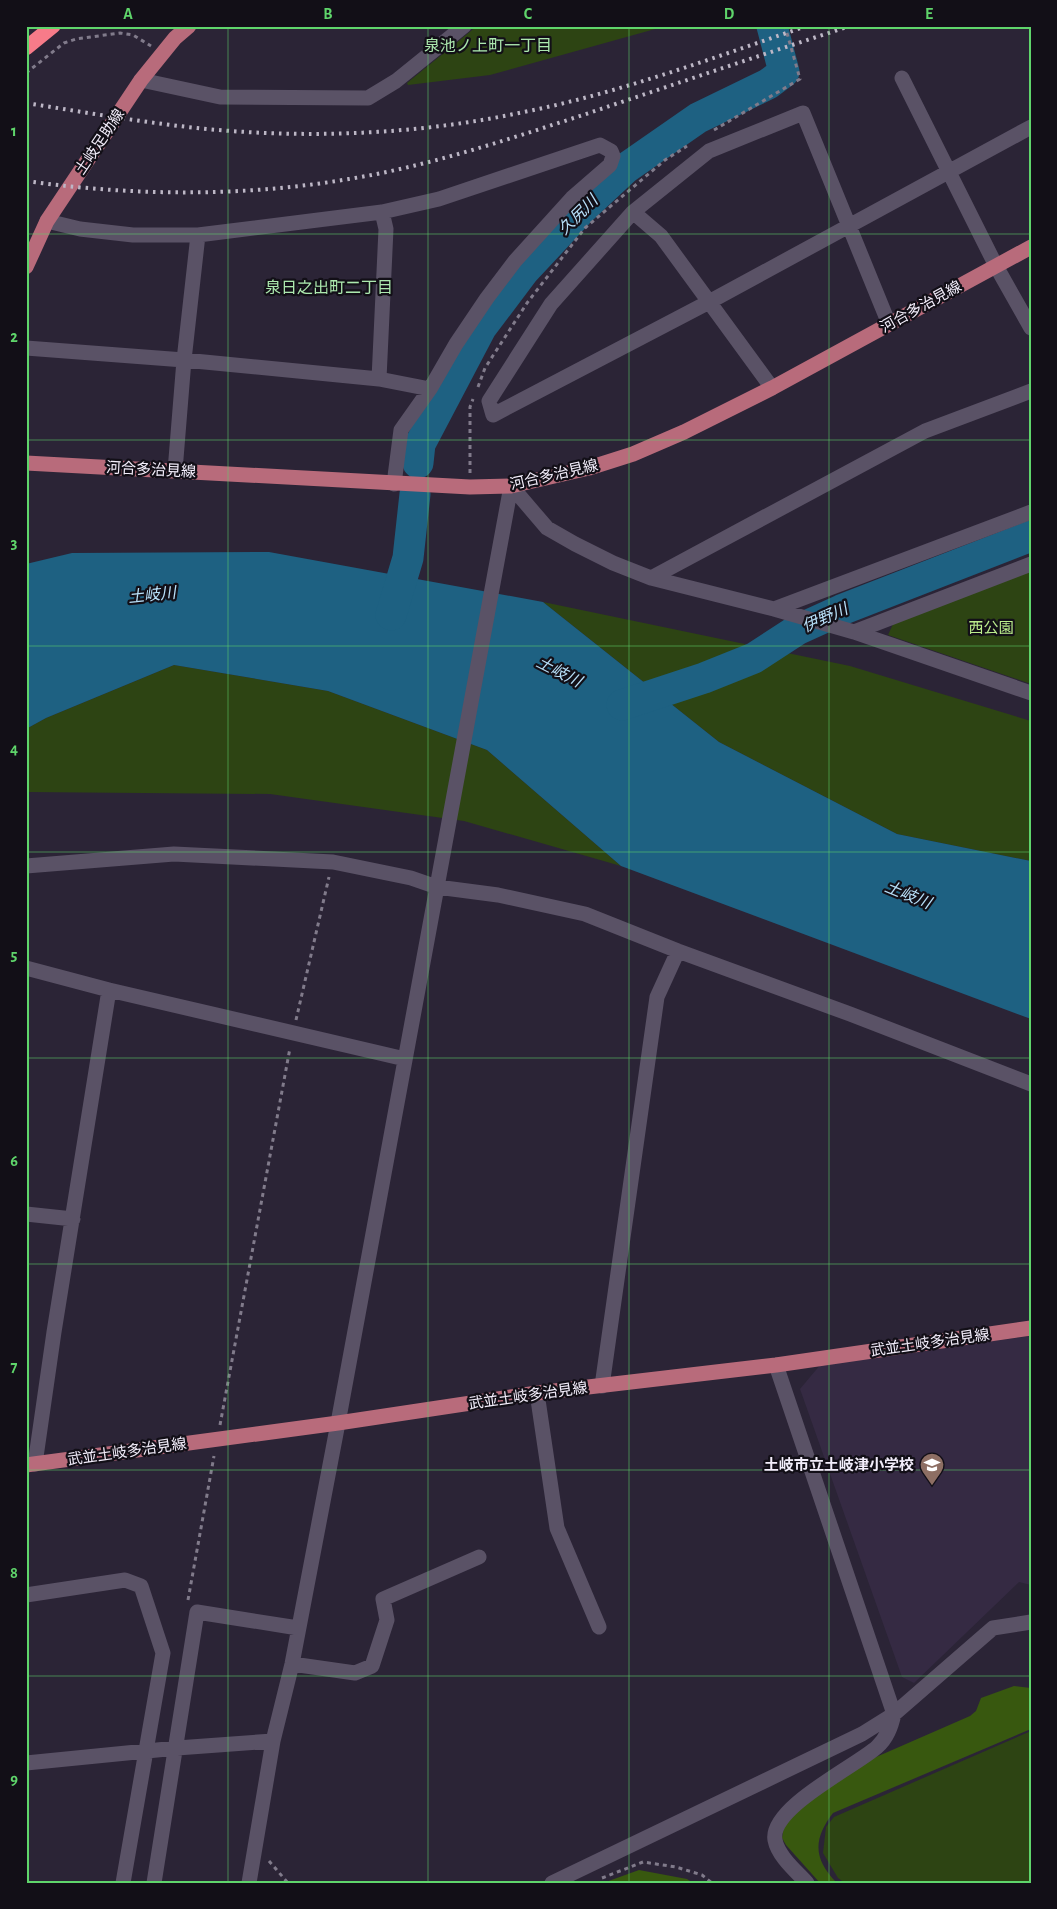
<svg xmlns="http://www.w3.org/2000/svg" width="1057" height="1909" font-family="'Alegreya Sans','Noto Sans JP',sans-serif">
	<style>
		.built { fill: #352a43 }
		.green { fill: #2d4413 }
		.forest { fill: #38580f }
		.water { fill: #1e6182 }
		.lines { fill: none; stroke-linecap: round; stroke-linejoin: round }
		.river { stroke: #1e6182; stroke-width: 31 }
		.path { stroke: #817b8b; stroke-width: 3; stroke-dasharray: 4 4; stroke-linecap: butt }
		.minor { stroke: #5a5266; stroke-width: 15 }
		.major { stroke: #b86b7b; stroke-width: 15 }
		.highway { stroke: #f77b89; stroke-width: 15 }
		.rail { stroke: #bdb7c6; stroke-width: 4; stroke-dasharray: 2.5 5; stroke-linecap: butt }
		.grid { fill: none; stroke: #5fd56b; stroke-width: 1; stroke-opacity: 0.55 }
		.labels { text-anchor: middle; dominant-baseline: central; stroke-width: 4.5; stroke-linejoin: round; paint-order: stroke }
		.street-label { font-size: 15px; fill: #f3eefb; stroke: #120f17 }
		.park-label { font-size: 15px; fill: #bcee8d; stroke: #120f17 }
		.poi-label { font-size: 15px; font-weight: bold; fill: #f3eefb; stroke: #120f17; text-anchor: end }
		.neighbourhood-label { font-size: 16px; fill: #ace8ae; stroke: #120f17 }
		.water-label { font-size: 16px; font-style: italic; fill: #b8e0f9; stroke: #120f17 }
		.neatline { fill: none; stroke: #5fd56b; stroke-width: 2 }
		.grid-label { font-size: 16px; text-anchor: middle; font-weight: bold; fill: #5fd56b }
	</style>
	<rect width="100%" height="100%" fill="#2b2436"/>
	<path class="built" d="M1031 1336V1585L1019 1582 914 1683 902 1677 800 1389 821 1364Z"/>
	<path class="green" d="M477 26H666L490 75 408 85 407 83Z
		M1031 569V684L888 635 893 624Z
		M543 602 850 666 1031 721V861L897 834 719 742Z
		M174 665 328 691 487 750 621 866 464 821 270 794 26 792V729L46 718Z
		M1031 1731V1883H845L838 1878 823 1853 826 1827 834 1817Z"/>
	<path class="forest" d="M1014 1686 1031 1688V1729L833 1813C813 1839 813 1859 837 1883H820L786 1845 782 1838 785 1820 796 1810 867 1761 970 1716 976 1711 981 1698Z
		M639 1870 687 1879 693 1883H603Z"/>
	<path class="water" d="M269 552 543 602 719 742 897 834 1031 861V1019L621 866 487 750 328 691 174 665 46 718 26 729V564L72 553Z"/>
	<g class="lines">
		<path class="river" d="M418 463 420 444 481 328 524 271 581 210 626 168 698 118 768 84 784 72 772 26
			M391 615 408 558 415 494
			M622 705 704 678 754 658 797 630 841 610 1031 536"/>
		<path class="path" d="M26 73 64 43 76 39 120 33 133 35 151 46
			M714 130 800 79 785 26
			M478 387 485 368 527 303 585 228 665 160 687 146
			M470 473V407L473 399
			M296 1020 329 877
			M220 1425 290 1048
			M188 1600 214 1456
			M269 1861 288 1883
			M602 1878 643 1862 676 1867 702 1875 712 1883"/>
		<path class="minor" d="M902 78 996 266 1031 328
			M141 80 220 97 368 98 396 81 464 26
			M633 212 551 304 489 401 493 415 709 302 1031 127
			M47 221 80 229 133 235H198L382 212 439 199 600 145 611 151 613 156 610 165 572 198 515 261 487 298 456 344 430 389 401 430 394 484
			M26 348 184 360 379 379 430 389
			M379 379 386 229 382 212
			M772 388 661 236 633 212 709 151 803 113 889 324
			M175 471 184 360 198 235
			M511 486 547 528 575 544 613 563 651 578 774 609 854 632 1031 693
			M651 578 925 431 1031 391
			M774 609 1031 512
			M854 632 1031 564
			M26 866 174 854 333 862 411 878 437 887 498 895 585 914 678 951 850 1014 1031 1084
			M26 968 109 990 405 1059
			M26 1214 73 1219
			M776 1365 894 1714C891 1727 887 1738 877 1747 856 1766 769 1808 775 1840 778 1856 796 1871 807 1883
			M602 1386 657 997 678 951
			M537 1393 557 1528 599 1627
			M35 1464 54 1332 109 990
			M26 1595 125 1580 141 1586 163 1653 123 1883
			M292 1664 355 1673 372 1666 387 1620 383 1599 479 1557
			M26 1763 177 1748 273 1741
			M154 1883 197 1612 298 1628
			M249 1883 273 1741 292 1664 338 1423 511 486
			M552 1883 862 1734 894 1714 993 1628 1031 1622"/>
		<path class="major" d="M26 267 47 221 141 80 175 38 189 26
			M26 463 470 487 511 486 589 468 633 454 684 432 772 388 1031 247
			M26 1465 338 1423 537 1393 776 1365 1031 1328"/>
		<path class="highway" d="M26 48 53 26"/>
		<path class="rail" d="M26 103C83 112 140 122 197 128 303 139 414 135 519 113 617 94 712 58 807 26
			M26 181C133 196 242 197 349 179 429 166 506 140 583 115 672 85 761 55 850 26"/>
	</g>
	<path class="grid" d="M228 26V1883M428 26V1883M629 26V1883M829 26V1883M26 234H1031M26 440H1031M26 646H1031M26 852H1031M26 1058H1031M26 1264H1031M26 1470H1031M26 1676H1031"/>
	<defs>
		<symbol id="school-pin" viewBox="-11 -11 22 30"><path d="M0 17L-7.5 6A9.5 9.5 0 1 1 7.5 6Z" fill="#8d6e63" stroke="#120f17"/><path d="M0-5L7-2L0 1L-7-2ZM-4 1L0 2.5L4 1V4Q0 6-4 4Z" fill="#fff"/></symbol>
	</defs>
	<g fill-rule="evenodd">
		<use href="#school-pin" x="918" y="1451" width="28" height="38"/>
	</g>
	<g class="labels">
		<g class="street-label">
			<text transform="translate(100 142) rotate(-56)">土岐足助線</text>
			<text transform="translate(921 307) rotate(-29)">河合多治見線</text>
			<text transform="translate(151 470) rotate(3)">河合多治見線</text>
			<text transform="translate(554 475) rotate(-13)">河合多治見線</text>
			<text transform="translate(930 1343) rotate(-8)">武並土岐多治見線</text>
			<text transform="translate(528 1396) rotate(-8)">武並土岐多治見線</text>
			<text transform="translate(127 1452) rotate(-8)">武並土岐多治見線</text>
		</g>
		<g class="park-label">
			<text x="991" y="628">西公園</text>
		</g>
		<g class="poi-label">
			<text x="914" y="1465">土岐市立土岐津小学校</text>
		</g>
		<g class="neighbourhood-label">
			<text x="488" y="46">泉池ノ上町一丁目</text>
			<text x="329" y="288">泉日之出町二丁目</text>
		</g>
		<g class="water-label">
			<text transform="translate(578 215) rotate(-45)">久尻川</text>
			<text transform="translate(152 595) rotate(-6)">土岐川</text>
			<text transform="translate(825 618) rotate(-24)">伊野川</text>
			<text transform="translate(559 672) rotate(27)">土岐川</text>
			<text transform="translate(908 895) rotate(22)">土岐川</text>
		</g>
	</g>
	<rect width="1057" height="1909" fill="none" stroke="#120f17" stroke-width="55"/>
	<rect x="28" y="28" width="1002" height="1854" class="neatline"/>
	<g class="grid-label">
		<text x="128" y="19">A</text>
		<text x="328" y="19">B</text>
		<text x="528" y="19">C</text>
		<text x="729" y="19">D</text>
		<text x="929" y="19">E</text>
		<text x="14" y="136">1</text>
		<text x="14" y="342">2</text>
		<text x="14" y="548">3</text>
		<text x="14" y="754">4</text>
		<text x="14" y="960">5</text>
		<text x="14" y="1166">6</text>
		<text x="14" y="1372">7</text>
		<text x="14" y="1578">8</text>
		<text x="14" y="1784">9</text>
	</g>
</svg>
